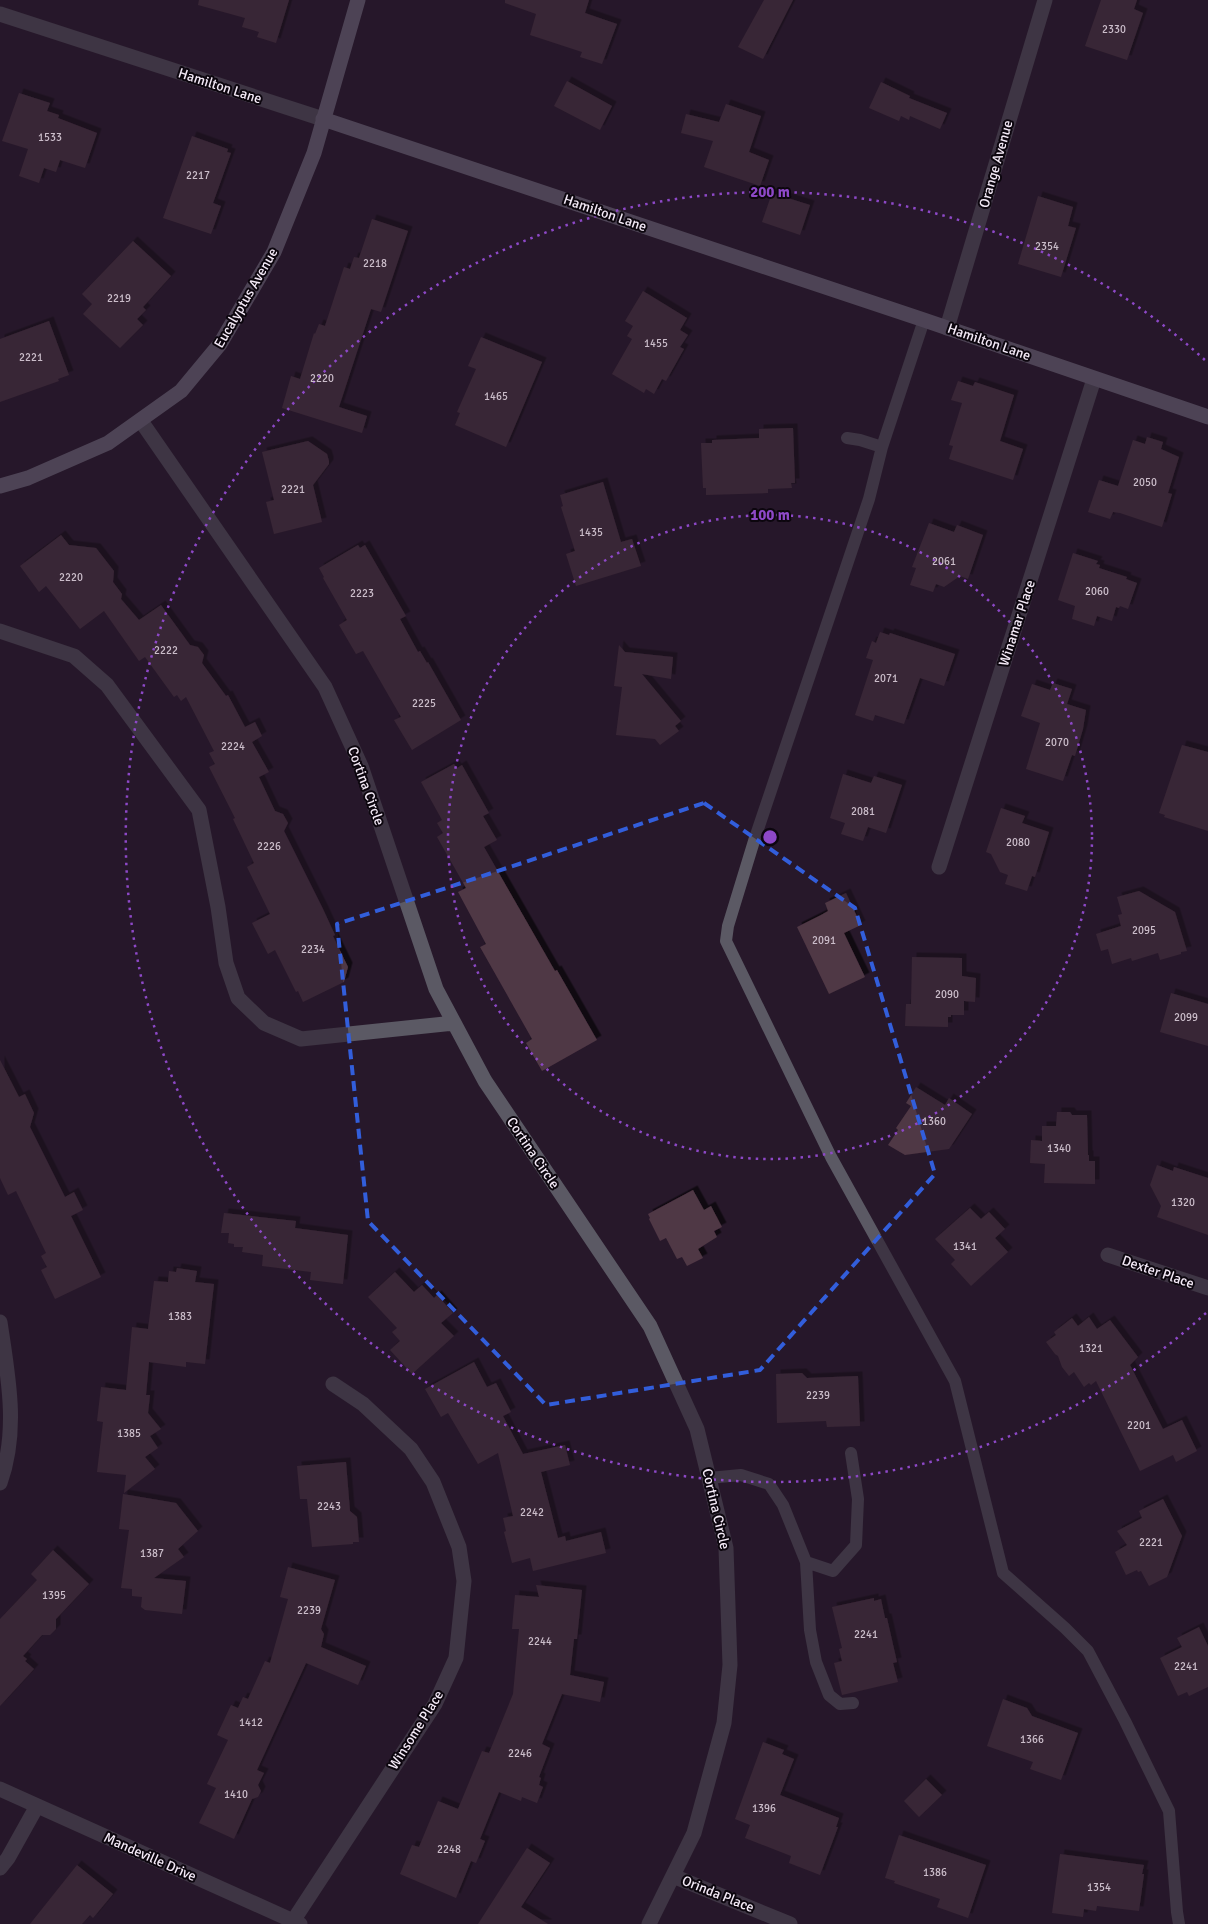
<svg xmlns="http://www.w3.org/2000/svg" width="1208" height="1924" font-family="Signika,sans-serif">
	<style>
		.building { fill: #4f3744; filter: url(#shadow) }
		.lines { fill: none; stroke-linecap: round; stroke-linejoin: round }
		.lane { stroke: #5b5964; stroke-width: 12 }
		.street { stroke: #5b5964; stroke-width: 15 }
		.secondary { stroke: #7d798b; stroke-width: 15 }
		.marked { fill: none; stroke: #325edb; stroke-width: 4; stroke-dasharray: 10 6; stroke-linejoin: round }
		.ring { fill: none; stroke: #8d48c7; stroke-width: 2.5; stroke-dasharray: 2.5 5 }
		.labels { text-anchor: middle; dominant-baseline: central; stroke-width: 4; stroke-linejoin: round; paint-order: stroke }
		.number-label { font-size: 11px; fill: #cbbdca }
		.street-label { font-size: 14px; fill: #f4eaf7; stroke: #0c060e }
		.centre { fill: #8d48c7; stroke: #0c060e; stroke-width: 2.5 }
		.ring-label { font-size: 15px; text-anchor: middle; font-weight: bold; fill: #8d48c7; stroke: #0c060e; stroke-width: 4; stroke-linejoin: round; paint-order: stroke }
	</style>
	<defs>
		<filter id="shadow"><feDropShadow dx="4.5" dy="-4.5" stdDeviation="0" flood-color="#0009"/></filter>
	</defs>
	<rect width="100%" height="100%" fill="#27182a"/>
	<path class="building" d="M199 0H289L276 43 257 37 259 32 242 27 245 18 198 5Z
		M505 0H589L585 13 617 24 602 64 580 57 582 52 530 35 536 14 505 3Z
		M764 0H793L763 59 738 47Z
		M1101 0H1137L1134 9 1143 13 1127 60 1085 46Z
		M567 81 612 106 600 130 554 106Z
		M881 82 910 96 909 98 947 113 940 129 910 116 909 120 901 116 899 121 869 108Z
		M19 93 50 103 47 111 59 115 58 118 97 133 85 168 60 160 56 172 44 168 39 183 19 176 28 149 2 141Z
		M726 104 761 116 749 152 769 160 760 186 704 167 713 141 681 133 686 114 719 122Z
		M192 136 228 149 227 152 231 153 213 203 221 206 211 234 163 218Z
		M772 193 810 205 800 235 762 222Z
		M1038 196 1073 207 1068 226 1076 228 1061 277 1018 264Z
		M372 219 408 231 381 312 371 309 339 407 367 416 362 433 282 408 291 376 300 379 314 333 315 334 319 324 325 326 344 267 350 269 354 257 359 258Z
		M133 241 171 276 143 307 146 310 137 319 143 325 120 348 83 314 92 304 82 294Z
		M643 291 687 318 680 330 688 335 680 347 684 349 666 381 662 379 654 394 646 389 644 393 612 374 632 339 627 336 633 326 625 321Z
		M49 321 69 375 58 379 59 381 0 402V339Z
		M481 337 542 362 506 447 455 425 460 413 457 412 476 369 468 366Z
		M958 381 973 386 975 382 1014 395 1000 441 1023 449 1013 480 949 459 953 446 949 445 962 403 951 400Z
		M793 428 795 483H791L792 488 768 489V493L706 495V488H703L701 443H712V440L759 438V429Z
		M1147 437 1163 442 1161 449 1179 457 1168 493 1172 494 1162 527 1120 513 1113 512 1110 519 1088 512 1099 480 1118 486 1133 440 1145 444Z
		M308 441 327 454 329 461V464L313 485 322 522 274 534 266 502 274 500 262 452Z
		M603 482 621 542 632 539 641 566 576 586 566 554 575 551 561 507 563 506 560 495Z
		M929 523 954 532 957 525 983 535 968 579 960 576 944 587 936 584 933 592 910 585 916 568 912 567Z
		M61 535 69 545 96 548 114 571 113 582 122 594 121 599 139 620 161 605 190 645 198 647 204 655 202 663 226 696 228 695 245 727 255 722 262 736 252 742 269 772 259 777 275 811 283 814 288 823 284 831 323 909 335 935 333 936 348 967 344 982 303 1002 298 991 296 992 275 950 268 954 252 923 270 914 247 867 254 863 233 819 235 818 209 767 215 764 209 753 214 751 186 697 181 701 177 695 174 697 145 657 139 661 104 611 80 629 46 586 39 592 20 566Z
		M358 545 360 548 365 545 406 616 400 619 418 652 420 651 427 663 428 662 461 720 412 750 394 720 401 717 363 651 356 654 339 625 347 620 323 578 324 577 319 568Z
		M1073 553 1098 561 1096 564 1100 565 1099 568 1127 577 1126 579 1137 583 1128 609 1120 606 1119 608 1116 607 1112 621 1097 616 1094 626 1072 619 1075 606 1058 600Z
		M880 632 889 635 890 633 955 654 944 686 920 678 904 724 875 715 873 721 855 715 873 660 866 658 872 641 876 643Z
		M619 645 625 652 673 657 671 679 642 674 681 721 675 726 679 731 660 745 655 739 616 735 622 687 614 686Z
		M1053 683 1072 689 1067 704 1086 710 1083 729 1075 756 1072 755 1063 781 1026 769 1040 723 1021 716 1032 684 1050 690Z
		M1182 745 1208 752V831L1164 817 1165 815 1159 813Z
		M454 764 457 768 462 765 489 813 483 816 497 840 484 847 555 971 557 970 597 1040 542 1071 526 1043 532 1039 480 947 486 944 458 892 466 888 437 837 443 833 437 823 442 820 421 782Z
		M843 774 871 783 874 776 902 785 886 833 868 827 863 841 841 834 845 823 830 818Z
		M1001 808 1025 816 1022 823 1049 832 1035 877 1032 876 1027 891 1005 884 1008 875 1000 872 991 854 986 852Z
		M1139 891 1175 912 1187 951 1181 952V954L1160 960 1158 953 1132 961 1131 958 1112 964 1108 949 1101 951 1096 934 1121 926 1118 915 1122 914 1117 897Z
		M846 893 861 925 844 933 865 977 829 994 797 927 821 915 828 911 825 903Z
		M912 957 962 958V976L976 978 975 1002 964 1001V1015H951V1017H948V1027L905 1026 906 1004H911Z
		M1171 993 1208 1004V1046L1160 1032Z
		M0 1060 19 1097 25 1094 34 1113 30 1127 65 1197 74 1192 83 1210 71 1216 101 1277 55 1299 41 1270 47 1267 41 1256 46 1253 16 1191 8 1195 0 1178Z
		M916 1087 945 1105 949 1098 972 1114 949 1149 905 1155 888 1145 898 1130 896 1128 911 1106 906 1103Z
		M1057 1112H1070L1072 1115H1087L1088 1155H1089V1161H1095V1184L1044 1183 1045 1164 1030 1163 1031 1140 1042 1141V1126H1056Z
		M1157 1165 1173 1171 1174 1167 1208 1178V1235L1157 1217 1161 1206 1150 1185Z
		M693 1190 704 1210 711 1206 722 1227 714 1231 717 1237 698 1249 703 1258 687 1266 682 1257 677 1259 666 1238 660 1241 649 1219 650 1218 648 1214Z
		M970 1208 981 1219 989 1212 1005 1229 995 1238 1008 1252 971 1286 951 1264 955 1260 935 1239Z
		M224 1213 296 1221 295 1228 348 1235 343 1284 310 1280 311 1272 262 1266 263 1255 242 1252 243 1247H234V1244L228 1243 229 1233H221Z
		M177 1268 197 1271 195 1282 214 1284 205 1364 186 1362V1367L149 1362 146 1395H150L148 1413 161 1429 150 1436 158 1448 145 1457 155 1469 124 1493 126 1475 97 1472 103 1422 97 1421 101 1387 126 1390 132 1327 148 1329 154 1281 168 1282 169 1271 176 1272Z
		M395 1272 414 1292 422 1285 434 1298 437 1295 453 1313 441 1323 454 1336 412 1374 390 1350 400 1341 392 1332 397 1328 368 1297Z
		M1089 1317 1097 1329 1110 1320 1138 1357 1130 1365 1163 1429 1182 1420 1197 1451 1176 1462 1173 1455 1140 1471 1096 1381 1091 1385 1089 1383 1084 1387 1074 1372 1069 1376 1062 1367 1058 1356 1055 1354 1046 1342 1056 1335 1054 1332 1072 1318 1078 1326Z
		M474 1362 487 1387 496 1383 511 1412 503 1416 523 1454 565 1445 570 1465 541 1472 558 1538 565 1536 566 1541 601 1532 606 1553 533 1571 530 1558 512 1563 504 1532 506 1531 503 1518 513 1516 498 1453 478 1464 448 1413 441 1417 425 1389Z
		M802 1373 807 1378 858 1376 860 1426 827 1427 826 1421 777 1423 776 1374Z
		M346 1462 350 1511 357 1517 359 1542H353V1544L312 1547 307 1499H300L297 1466Z
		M123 1494 176 1503 198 1531 178 1549 184 1557 154 1578 186 1581 182 1614 145 1610 141 1607 142 1597 132 1596V1589L121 1588 129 1530 119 1529Z
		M1163 1499 1182 1536 1167 1577 1149 1586 1141 1571 1138 1572 1137 1570 1126 1575 1115 1552 1127 1545 1117 1531 1142 1518 1139 1511Z
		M53 1550 89 1584 56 1619V1629L50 1635H42L23 1656 27 1659 25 1661 34 1669 0 1706V1619L37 1580 31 1574Z
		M288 1567 335 1580 321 1629 324 1634 321 1647 366 1666 358 1685 306 1663 257 1770 264 1773 258 1785 261 1791 258 1797 252 1799 234 1839 199 1823 216 1788 207 1784 228 1740 217 1735 231 1705 238 1708 243 1697 248 1699 265 1661 270 1663 288 1599 280 1597Z
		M536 1585 582 1590 577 1639H574L570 1675 604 1682 600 1702 562 1694 542 1744 550 1748 539 1777 541 1778 539 1785 543 1787 537 1803 522 1797 521 1801 499 1792 480 1839 485 1841 476 1863 471 1861 456 1898 400 1874 412 1845 419 1847 438 1801 458 1809 482 1751 489 1753 513 1694 519 1629H512L515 1595 539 1597Z
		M874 1598V1601L881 1599 885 1618H887L897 1662 893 1663 898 1682 842 1695 834 1663 842 1661 839 1649 842 1648 832 1607Z
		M1199 1627 1208 1646V1687L1189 1696 1187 1692 1178 1696 1160 1658 1182 1647 1177 1638Z
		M1003 1699 1027 1708 1032 1716 1078 1733 1061 1780 1030 1769 1033 1762 987 1746Z
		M763 1742 784 1750 782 1754 794 1759 780 1795 839 1818 836 1827H838L820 1875 789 1863 791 1856 745 1838 750 1825 735 1819Z
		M926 1779 942 1795 919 1817 904 1801Z
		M899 1835 986 1865 968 1918 937 1907 940 1899 894 1883 895 1881 885 1878Z
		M527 1848 550 1863 521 1907 548 1924H478Z
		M1060 1854 1144 1865 1142 1874H1144L1139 1911 1097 1906 1096 1911 1084 1909 1083 1917 1052 1913Z
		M77 1865 113 1894 93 1918 90 1915 82 1924H30Z"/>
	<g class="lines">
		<path class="lane" d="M847 438 860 440 882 447 869 499 754 841 728 926 726 941 831 1157 955 1381 1003 1573 1065 1628 1088 1651 1125 1721 1169 1811 1177 1912 1179 1924
			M882 447 924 320
			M709 1478 741 1475 769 1484 783 1505 806 1562 833 1571 856 1545 858 1499 851 1453
			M806 1562 810 1630 816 1662 829 1695 840 1704 853 1703"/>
		<path class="street" d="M0 14 323 119
			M947 328 1045 0
			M141 421 325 687 361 766 436 989 485 1081 650 1326 697 1429 726 1548 730 1665 724 1723 694 1833 649 1924
			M0 631 74 656 107 685 199 810 218 907 226 963 238 998 264 1023 301 1039 454 1023
			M939 867 1094 379
			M1108 1255 1208 1288
			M0 1322C8 1376 19 1430 0 1483
			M0 1789 300 1924
			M0 1868 8 1858 37 1806
			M673 1876 790 1924
			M291 1924 435 1704 456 1658 464 1581 459 1547 433 1482 411 1449 363 1404 333 1384"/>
		<path class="secondary" d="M323 119 924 320 1208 417
			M0 486 28 478 108 443 181 391 220 344 274 252 314 153 358 0"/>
	</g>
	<path d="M0 0H1208V1924H0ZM704 803 855 908 935 1174 760 1370 546 1405 368 1221 337 924Z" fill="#27182a" fill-opacity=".55" fill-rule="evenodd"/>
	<path class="marked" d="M704 803 855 908 935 1174 760 1370 546 1405 368 1221 337 924Z"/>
	<g class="ring">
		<circle cx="770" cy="837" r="322"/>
		<path d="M1206 1313A645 645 0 1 1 1206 361"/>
	</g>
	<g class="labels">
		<g class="number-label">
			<text x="1114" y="29">2330</text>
			<text x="50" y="137">1533</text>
			<text x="198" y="175">2217</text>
			<text x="1047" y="246">2354</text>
			<text x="375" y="263">2218</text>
			<text x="119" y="298">2219</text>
			<text x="656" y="343">1455</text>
			<text x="31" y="357">2221</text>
			<text x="322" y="378">2220</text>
			<text x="496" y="396">1465</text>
			<text x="1145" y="482">2050</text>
			<text x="293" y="489">2221</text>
			<text x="591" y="532">1435</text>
			<text x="944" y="561">2061</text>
			<text x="71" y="577">2220</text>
			<text x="1097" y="591">2060</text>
			<text x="362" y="593">2223</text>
			<text x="166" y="650">2222</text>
			<text x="886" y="678">2071</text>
			<text x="424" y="703">2225</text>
			<text x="1057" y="742">2070</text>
			<text x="233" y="746">2224</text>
			<text x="863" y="811">2081</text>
			<text x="1018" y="842">2080</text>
			<text x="269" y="846">2226</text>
			<text x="1144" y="930">2095</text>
			<text x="824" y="940">2091</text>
			<text x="313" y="949">2234</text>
			<text x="947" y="994">2090</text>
			<text x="1186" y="1017">2099</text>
			<text x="934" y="1121">1360</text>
			<text x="1059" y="1148">1340</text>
			<text x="1183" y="1202">1320</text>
			<text x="965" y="1246">1341</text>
			<text x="180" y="1316">1383</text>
			<text x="1091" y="1348">1321</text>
			<text x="818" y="1395">2239</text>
			<text x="1139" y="1425">2201</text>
			<text x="129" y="1433">1385</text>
			<text x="329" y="1506">2243</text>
			<text x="532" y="1512">2242</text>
			<text x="1151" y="1542">2221</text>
			<text x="152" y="1553">1387</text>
			<text x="54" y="1595">1395</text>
			<text x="309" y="1610">2239</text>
			<text x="866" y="1634">2241</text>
			<text x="540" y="1641">2244</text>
			<text x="1186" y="1666">2241</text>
			<text x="251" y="1722">1412</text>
			<text x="1032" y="1739">1366</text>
			<text x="520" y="1753">2246</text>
			<text x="236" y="1794">1410</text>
			<text x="764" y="1808">1396</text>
			<text x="449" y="1849">2248</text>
			<text x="935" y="1872">1386</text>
			<text x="1099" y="1887">1354</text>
		</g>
		<g class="street-label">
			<text transform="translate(220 86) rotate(18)">Hamilton Lane</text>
			<text transform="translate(996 164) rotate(-74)">Orange Avenue</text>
			<text transform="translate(605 213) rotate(19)">Hamilton Lane</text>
			<text transform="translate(246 298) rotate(-60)">Eucalyptus Avenue</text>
			<text transform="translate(989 342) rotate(19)">Hamilton Lane</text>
			<text transform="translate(1017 623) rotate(-72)">Winamar Place</text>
			<text transform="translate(366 786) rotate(70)">Cortina Circle</text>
			<text transform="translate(533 1153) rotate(56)">Cortina Circle</text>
			<text transform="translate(1158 1272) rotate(19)">Dexter Place</text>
			<text transform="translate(716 1509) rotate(77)">Cortina Circle</text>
			<text transform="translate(416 1730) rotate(-58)">Winsome Place</text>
			<text transform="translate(150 1857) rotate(24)">Mandeville Drive</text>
			<text transform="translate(718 1894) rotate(22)">Orinda Place</text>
		</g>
	</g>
	<circle cx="770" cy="837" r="8" class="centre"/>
	<g class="ring-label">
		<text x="770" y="197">200 m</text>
		<text x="770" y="520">100 m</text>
	</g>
</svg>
